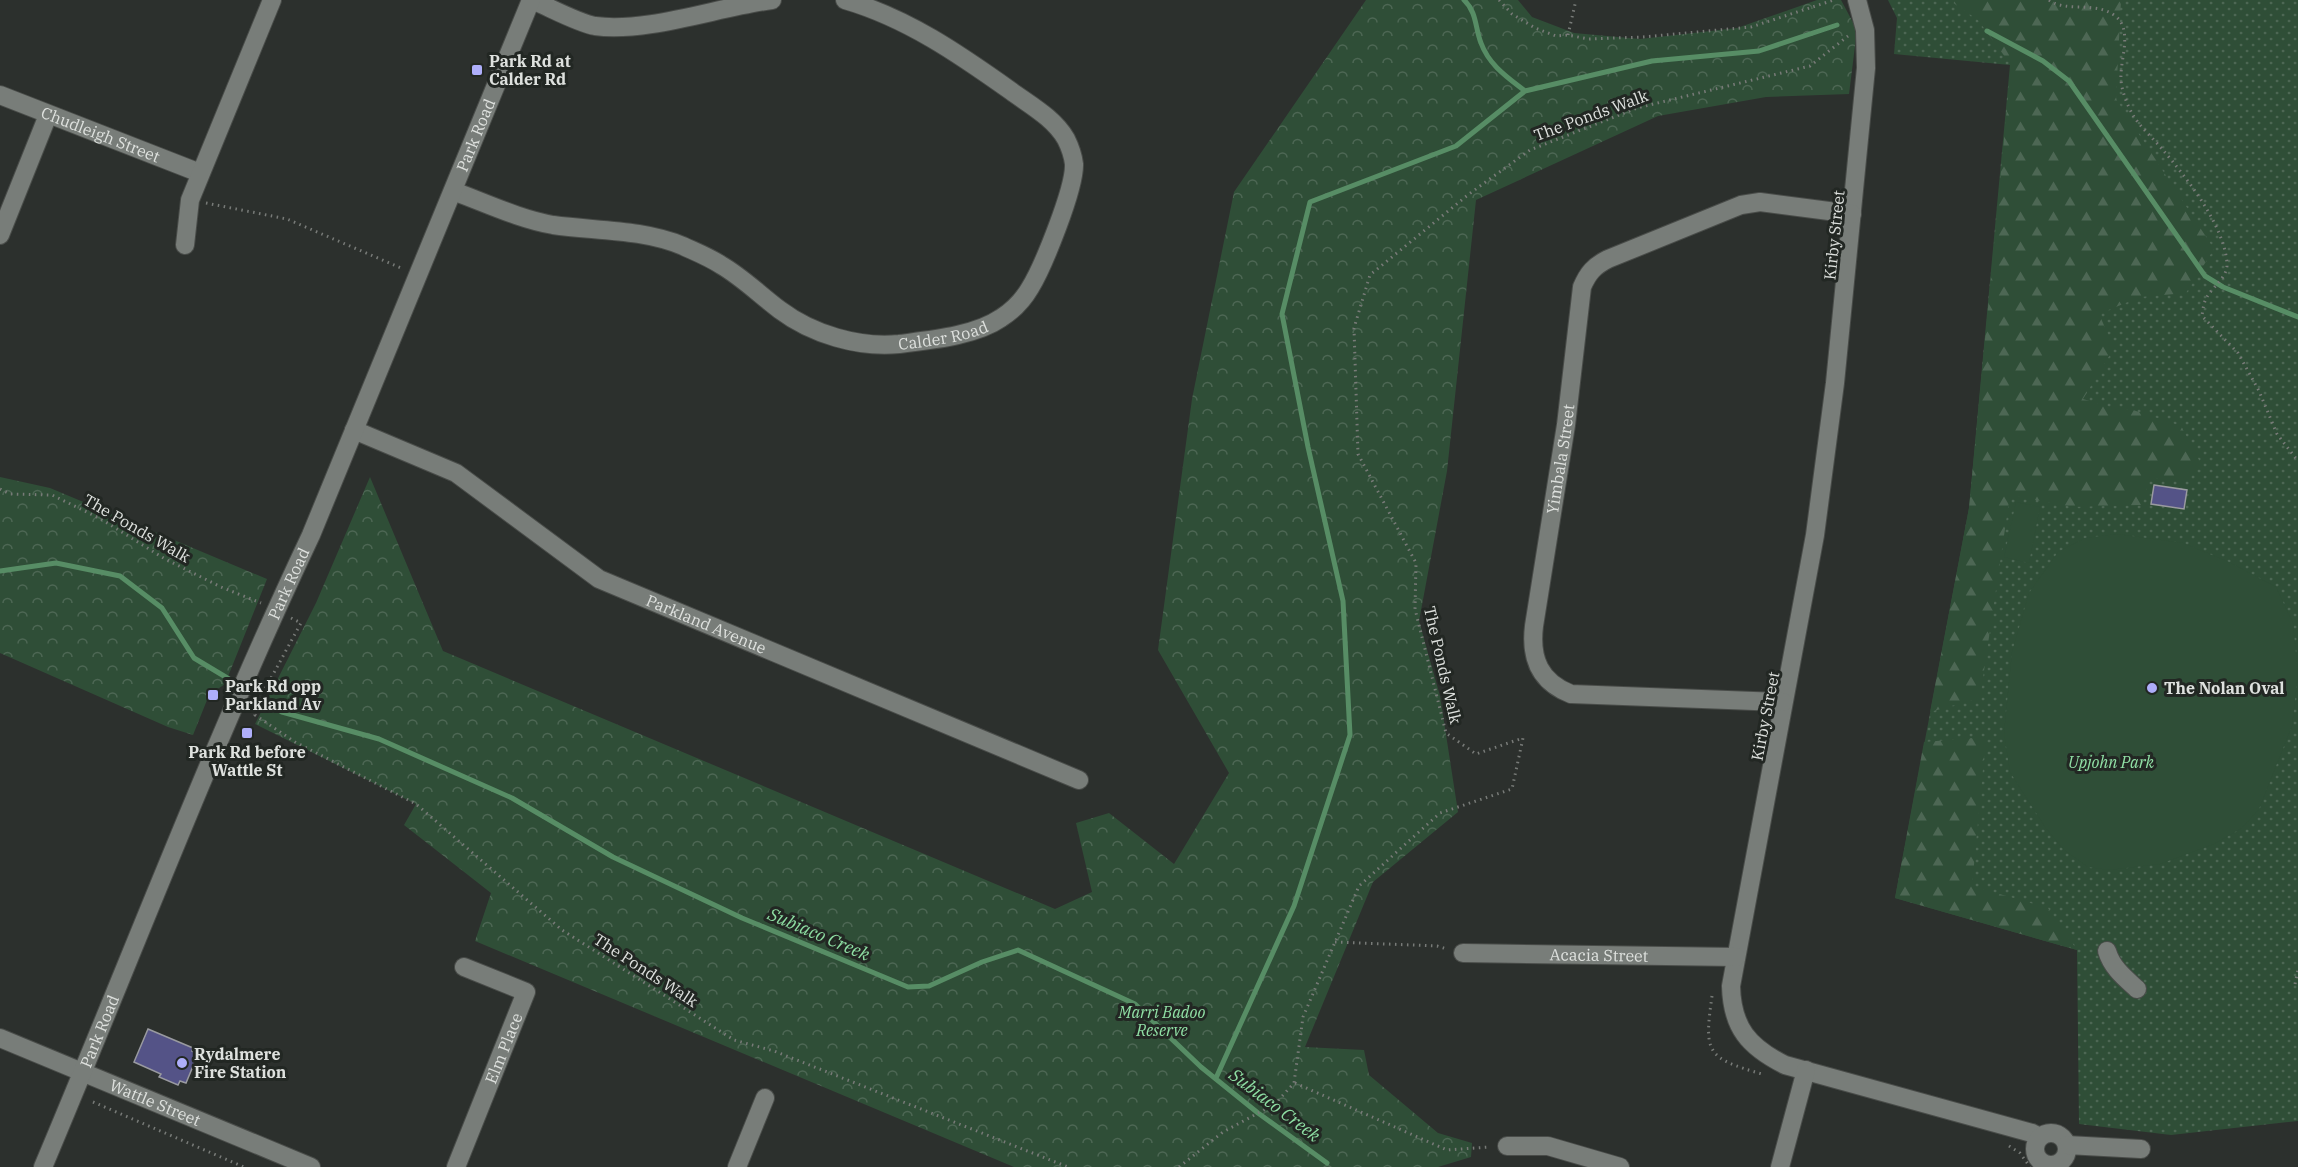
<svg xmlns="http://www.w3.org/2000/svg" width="2298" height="1167" font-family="'IBM Plex Serif',serif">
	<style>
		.grass { fill: url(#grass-dots) }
		.forest { fill: url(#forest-firs) }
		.park { fill: url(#park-crowns) }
		.garden { fill: #2f4e37 }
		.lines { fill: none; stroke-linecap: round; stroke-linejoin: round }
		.stream { stroke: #578d65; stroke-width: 5 }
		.building { fill: #545387; stroke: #999aa0; stroke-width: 1.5 }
		.minor-casing { stroke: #494c49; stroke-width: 20 }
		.path { stroke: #787b78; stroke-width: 3; stroke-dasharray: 1.5 4.5; stroke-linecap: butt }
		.minor { stroke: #787d79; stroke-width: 18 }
		.poi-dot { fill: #aeaefa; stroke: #222723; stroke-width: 2 }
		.labels { text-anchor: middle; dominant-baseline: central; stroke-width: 6; stroke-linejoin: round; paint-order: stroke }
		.poi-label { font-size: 16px; font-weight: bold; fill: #dee1de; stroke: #222723; text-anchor: start }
		.street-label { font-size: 16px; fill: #dee1de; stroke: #222723 }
		.park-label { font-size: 16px; font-style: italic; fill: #91e1a6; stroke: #222723 }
		.water-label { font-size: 18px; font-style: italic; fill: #8ddda2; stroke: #222723 }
	</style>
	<defs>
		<pattern id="grass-dots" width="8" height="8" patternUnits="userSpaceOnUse" patternTransform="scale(1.5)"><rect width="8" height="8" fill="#2f4e37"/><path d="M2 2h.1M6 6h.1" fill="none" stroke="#4d6754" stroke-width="1.8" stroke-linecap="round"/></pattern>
		<pattern id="forest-firs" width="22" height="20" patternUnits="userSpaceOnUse" patternTransform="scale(1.5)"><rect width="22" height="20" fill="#2f4e37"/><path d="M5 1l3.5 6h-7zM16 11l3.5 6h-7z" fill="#4d6754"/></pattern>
		<pattern id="park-crowns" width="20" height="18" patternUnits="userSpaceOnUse" patternTransform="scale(1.5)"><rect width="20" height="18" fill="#2f4e37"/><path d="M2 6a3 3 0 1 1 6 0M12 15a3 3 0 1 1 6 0" fill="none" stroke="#4d6754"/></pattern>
	</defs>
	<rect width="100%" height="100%" fill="#2c302d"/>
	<path class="grass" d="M1888 0H2298V1121L2171 1135 2079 1124 2077 950 1895 898 1969 508 2010 65 1894 54 1897 18Z"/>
	<path class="forest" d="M1949 0H2121L2116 99 2214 249 2186 293 2140 297 2099 314 2114 348 2083 399 2113 408 2133 410 2181 426 2199 460 2188 481 2150 478 2142 505 2072 507 2010 495 1980 698 1930 712 1969 508 2011 65 1978 20Z
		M1986 737 1972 886 2048 908 2077 950 1895 898 1924 742Z"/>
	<path class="park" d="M1366 0H1518L1532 17 1574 33 1640 39 1737 28 1817 0H1841L1857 30 1849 94 1766 97 1658 116 1476 200 1447 471 1419 621 1440 696 1458 812 1373 882 1305 1047 1364 1050 1369 1075 1438 1133 1472 1143 1471 1157 1438 1167H1014L475 941 491 893 404 825 416 804 255 724 316 603 370 477 443 651 1055 909 1092 892 1076 823 1109 813 1174 864 1229 773 1158 650 1192 399 1234 192Z
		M0 477 50 488 267 579 225 684 209 695 193 735 168 727 0 653Z"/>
	<path class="garden" d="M2016 502 2040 507 2029 563 2004 557Z
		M2117 534 2183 543 2229 562 2276 587 2293 623 2298 674 2292 726 2259 809 2242 828 2214 844 2160 864 2109 870 2088 867 2064 850 2045 827 2010 772 2004 733 2012 652 2029 593 2058 552 2085 538Z"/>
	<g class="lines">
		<path class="stream" d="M1987 31 2043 61 2069 81 2205 276 2223 287 2298 317
			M1525 91 1652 61 1759 51 1837 25
			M0 571 56 563 120 576 162 608 194 658 239 685
			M269 704 282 712 379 739 512 798 613 857 742 918 908 987 929 986 982 962 1018 950 1135 1004 1201 1067 1258 1113 1327 1163
			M1216 1078 1294 906 1350 735 1343 601 1308 447 1282 314 1310 202 1456 146 1525 91C1507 77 1489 65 1481 43 1475 28 1477 12 1464 0"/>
	</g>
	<path class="building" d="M2154 485 2187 490 2184 509 2151 504Z
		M148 1029 193 1048 192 1051 198 1054 186 1083 180 1081 178 1085 159 1077 161 1074 134 1062Z"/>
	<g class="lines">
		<defs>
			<g id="minor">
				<path d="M532 0C549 7 578 23 595 26 648 33 718 7 772 0"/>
				<path d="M1857 0 1865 30 1866 68 1835 383 1815 535 1731 986C1732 1028 1749 1047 1785 1065L2032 1133 2040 1137"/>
				<path id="s1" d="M0 95 200 173"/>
				<path id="s2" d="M453 191C486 203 519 219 553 225 596 231 642 229 683 246 696 252 709 257 721 265 742 277 760 295 780 310 812 334 858 348 899 344 930 340 975 336 1001 318 1012 311 1023 300 1030 288 1043 267 1075 188 1074 164 1073 156 1070 147 1066 139 1054 118 1030 105 1011 91 959 54 907 18 845 0"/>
				<path d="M0 235 48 115"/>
				<path d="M185 245 190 200 272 0"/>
				<path id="s3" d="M354 430 456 473 599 579 1079 780"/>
				<path id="s4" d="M1783 702 1571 694C1540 682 1530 659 1534 626L1566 425 1582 287C1588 273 1594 266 1608 259L1741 205 1760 202 1852 214"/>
				<path d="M2107 951C2112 968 2125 978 2137 989"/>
				<path id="s5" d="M1463 953 1736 957"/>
				<path id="s6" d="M0 1038 311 1167"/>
				<circle cx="2051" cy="1149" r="16"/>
				<path d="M2067 1145 2141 1149"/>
				<path d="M1507 1146H1548L1620 1167"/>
				<path id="s7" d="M43 1167C132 956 213 742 311 535L531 0"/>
				<path id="s8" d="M456 1167 526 992 464 967"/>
				<path d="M737 1167 765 1098"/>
				<path d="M1780 1167 1806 1070"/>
			</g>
		</defs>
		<use href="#minor" class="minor-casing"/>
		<path class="path" d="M1499 0 1512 14 1535 28 1556 36 1568 35 1588 39 1643 37 1751 27 1834 0
			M2049 0C2067 13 2094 1 2114 15 2133 28 2121 57 2121 75 2120 87 2127 105 2133 115 2140 127 2153 138 2162 149 2187 178 2224 225 2227 263 2228 276 2215 285 2209 294 2204 300 2203 308 2202 316L2238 353 2259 391 2277 434 2298 461
			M1568 35 1576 0
			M206 203 287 219 401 268
			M0 489 10 494 52 495 101 519 165 559 221 587 261 603
			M291 618 301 623 264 691 255 715 295 742 416 804 562 930 734 1040 774 1051 1068 1167
			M1335 942 1437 946 1447 949
			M2295 984 2298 970
			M1712 996C1704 1053 1706 1058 1762 1074
			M1295 1083 1447 1150 1490 1147
			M93 1102 244 1167
			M2009 1146 2020 1153 2030 1167
			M1179 1167 1223 1132 1275 1104 1294 1083 1303 1017 1359 886 1440 813 1512 789 1523 738 1476 754 1446 733 1415 609 1416 563 1358 454 1354 328 1370 275 1469 194 1530 150 1637 108 1810 66 1848 36"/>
		<use href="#minor" class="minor"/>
	</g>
	<g class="poi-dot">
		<rect x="471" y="64" width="12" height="12" rx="3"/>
		<circle cx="2152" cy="688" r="6"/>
		<rect x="207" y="689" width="12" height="12" rx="3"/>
		<rect x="241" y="727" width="12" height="12" rx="3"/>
		<circle cx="182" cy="1063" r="6"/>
	</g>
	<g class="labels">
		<g class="poi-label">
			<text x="489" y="61">Park Rd at<tspan x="489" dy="18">Calder Rd</tspan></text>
			<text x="225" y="686">Park Rd opp<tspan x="225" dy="18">Parkland Av</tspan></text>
			<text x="2164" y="688">The Nolan Oval</text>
			<text x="247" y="752" text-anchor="middle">Park Rd before<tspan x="247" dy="18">Wattle St</tspan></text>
			<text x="194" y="1054">Rydalmere<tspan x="194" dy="18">Fire Station</tspan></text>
		</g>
		<g class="street-label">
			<text transform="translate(1591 115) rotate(-20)">The Ponds Walk</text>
			<text stroke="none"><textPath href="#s1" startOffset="108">Chudleigh Street</textPath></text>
			<text stroke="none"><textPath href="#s7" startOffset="1119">Park Road</textPath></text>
			<text transform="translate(1834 235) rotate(-84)">Kirby Street</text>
			<text stroke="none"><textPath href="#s2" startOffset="526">Calder Road</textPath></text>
			<text stroke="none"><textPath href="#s4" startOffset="466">Yimbala Street</textPath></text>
			<text transform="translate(137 528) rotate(30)">The Ponds Walk</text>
			<text stroke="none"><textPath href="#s7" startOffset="633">Park Road</textPath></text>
			<text stroke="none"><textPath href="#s3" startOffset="405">Parkland Avenue</textPath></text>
			<text transform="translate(1443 665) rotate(77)">The Ponds Walk</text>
			<text transform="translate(1765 716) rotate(-79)">Kirby Street</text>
			<text stroke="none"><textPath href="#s5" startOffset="136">Acacia Street</textPath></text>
			<text transform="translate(646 970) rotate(33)">The Ponds Walk</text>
			<text stroke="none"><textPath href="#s7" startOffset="147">Park Road</textPath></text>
			<text stroke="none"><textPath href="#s8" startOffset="128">Elm Place</textPath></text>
			<text stroke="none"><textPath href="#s6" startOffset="168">Wattle Street</textPath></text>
		</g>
		<g class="park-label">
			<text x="2111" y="762">Upjohn Park</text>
			<text x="1162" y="1012">Marri Badoo<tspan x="1162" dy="18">Reserve</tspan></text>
		</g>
		<g class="water-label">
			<text transform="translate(819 934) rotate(23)">Subiaco Creek</text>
			<text transform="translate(1275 1105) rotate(37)">Subiaco Creek</text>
		</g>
	</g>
</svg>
